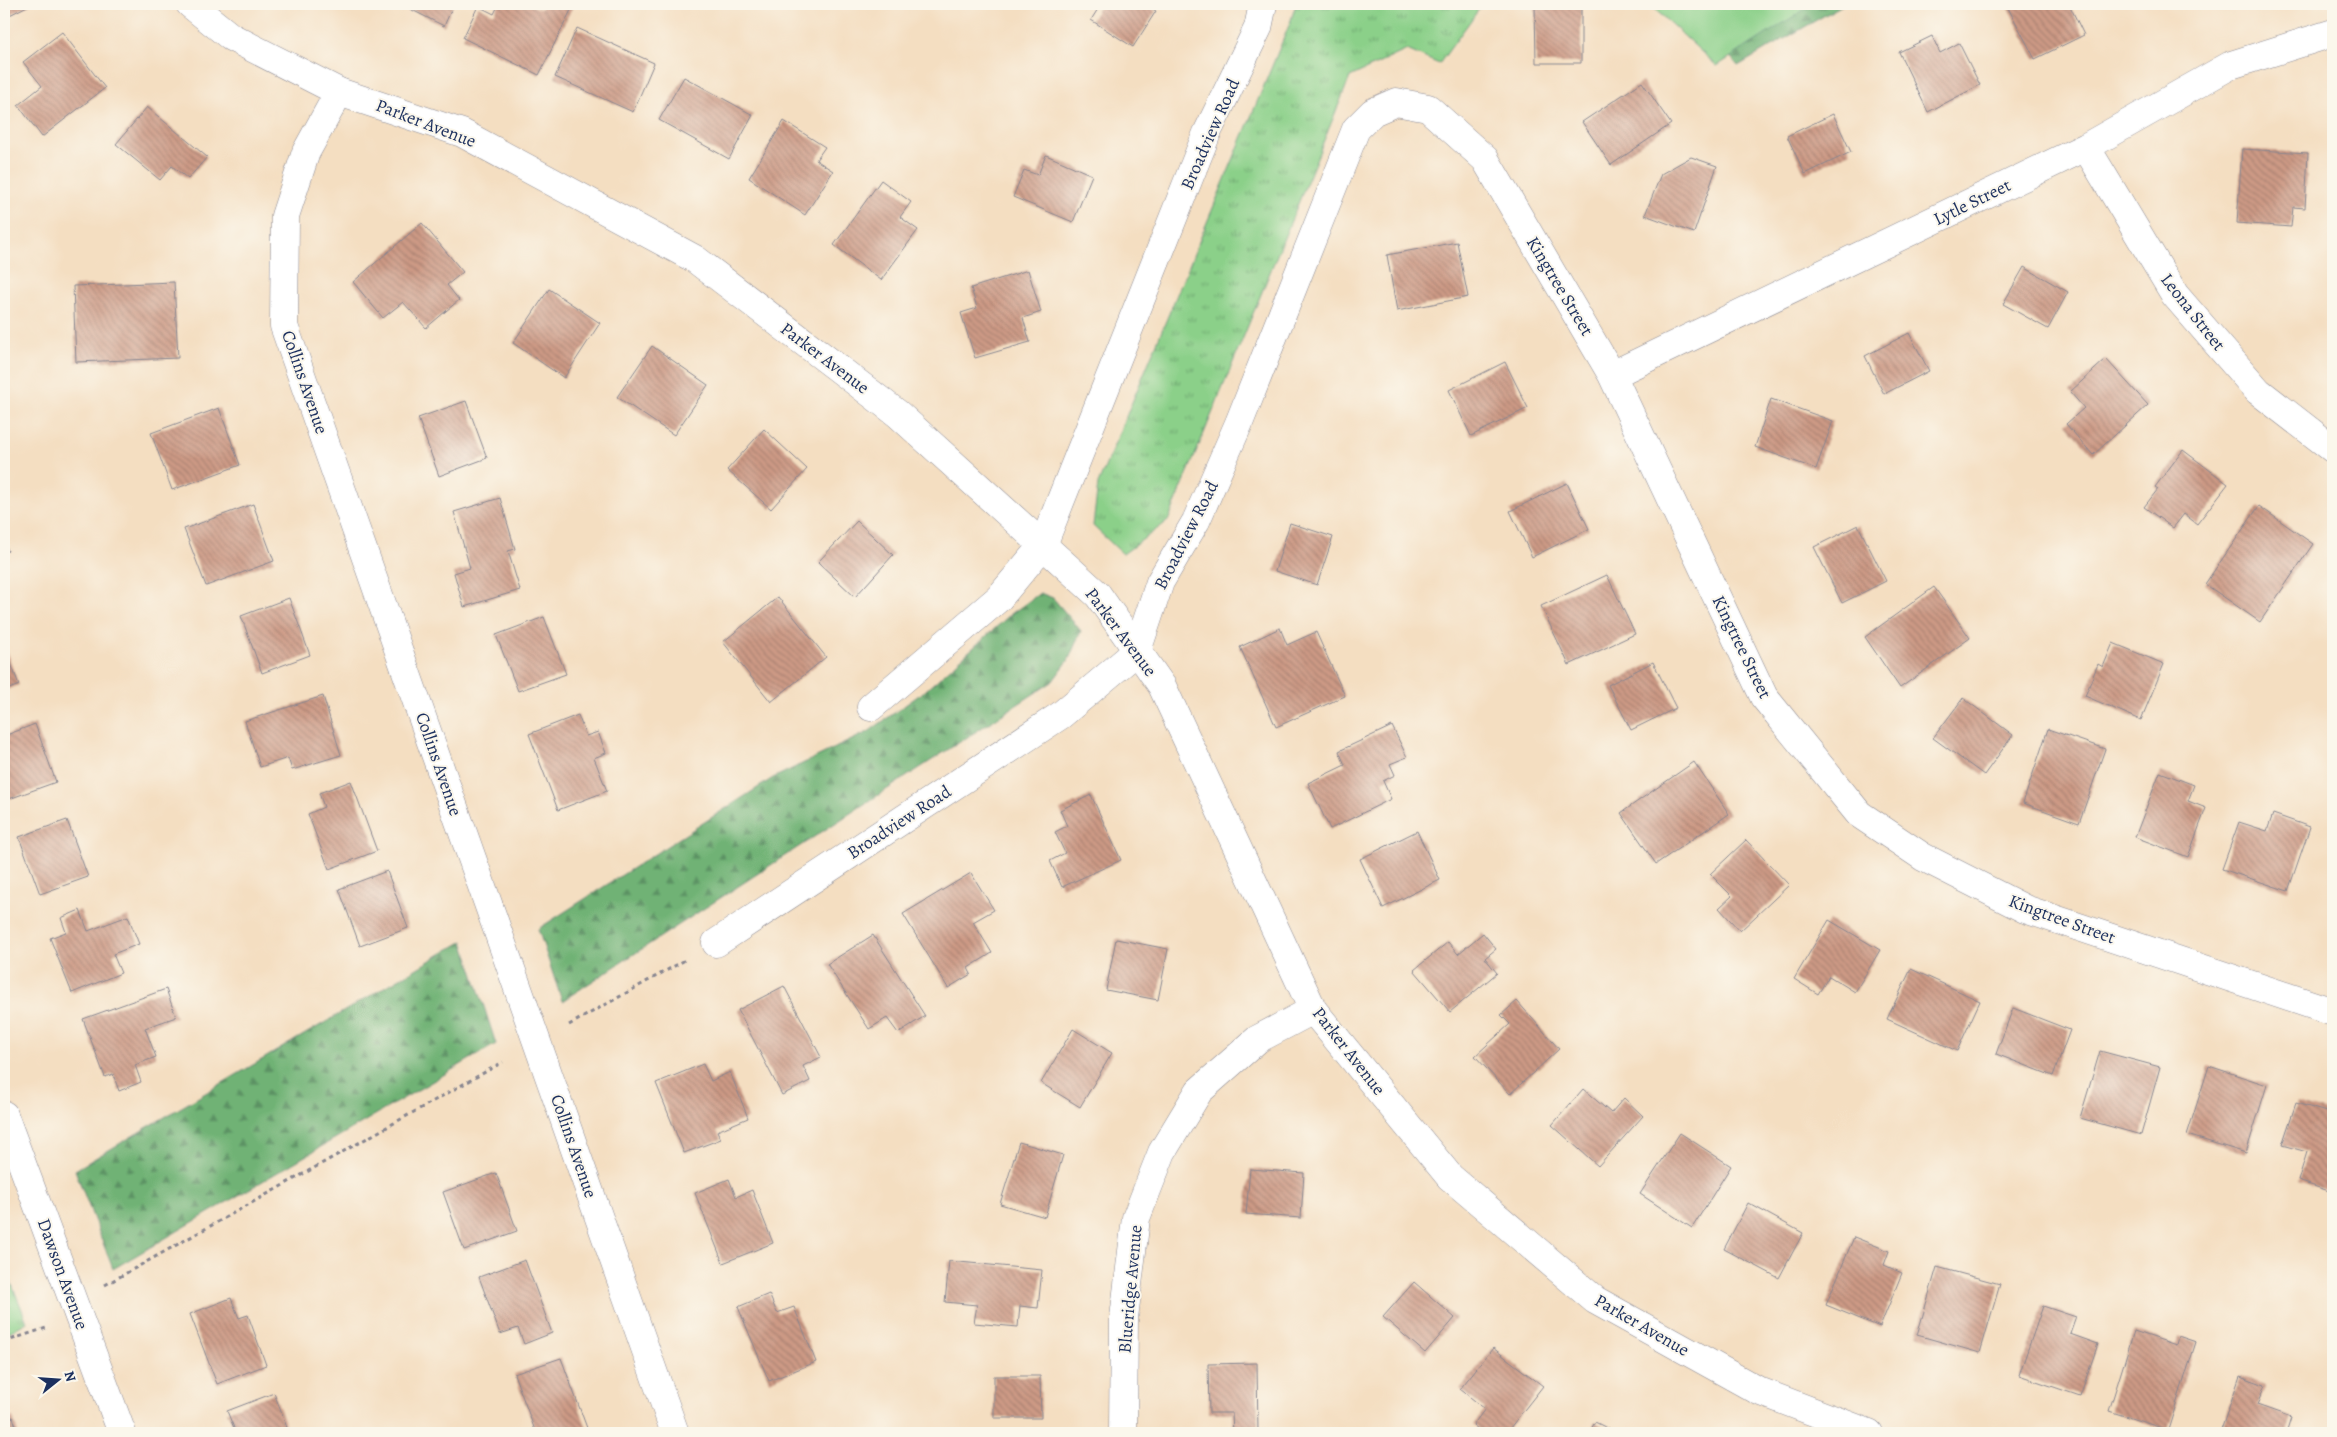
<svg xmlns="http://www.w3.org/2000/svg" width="2337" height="1437" font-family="Alegreya,serif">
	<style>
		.grass { fill: url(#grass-tufts); stroke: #538074 }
		.forest { fill: url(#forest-firs); stroke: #46706a }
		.park { fill: #8bd089; stroke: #538074 }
		.building { fill: url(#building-back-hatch) }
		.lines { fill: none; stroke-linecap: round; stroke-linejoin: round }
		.minor-casing { stroke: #888690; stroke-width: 29 }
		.tertiary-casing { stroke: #888690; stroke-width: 29 }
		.path { stroke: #888690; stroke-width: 3; stroke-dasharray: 4 4; stroke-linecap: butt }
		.minor { stroke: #fff; stroke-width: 28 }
		.tertiary { stroke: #fff; stroke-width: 28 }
		.labels { text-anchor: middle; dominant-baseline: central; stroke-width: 4; stroke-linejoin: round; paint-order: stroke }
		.street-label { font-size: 18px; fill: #1b2f5e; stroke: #fbf7ec }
	</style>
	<defs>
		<pattern id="grass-tufts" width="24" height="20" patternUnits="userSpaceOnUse" patternTransform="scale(1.25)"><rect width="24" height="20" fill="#8bd089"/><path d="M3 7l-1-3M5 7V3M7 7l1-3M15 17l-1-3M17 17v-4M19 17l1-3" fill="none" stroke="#71a973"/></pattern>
		<pattern id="forest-firs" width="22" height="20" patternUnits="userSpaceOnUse" patternTransform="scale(1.25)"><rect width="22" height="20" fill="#70b275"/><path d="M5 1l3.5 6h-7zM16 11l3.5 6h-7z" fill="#5b9163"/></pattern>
		<pattern id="building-back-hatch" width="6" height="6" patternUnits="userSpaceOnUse" patternTransform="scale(1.25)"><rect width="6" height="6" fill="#cd9a85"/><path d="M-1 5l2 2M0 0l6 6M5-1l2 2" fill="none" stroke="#a67e70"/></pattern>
	</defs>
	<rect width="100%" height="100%" fill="#fbf7ec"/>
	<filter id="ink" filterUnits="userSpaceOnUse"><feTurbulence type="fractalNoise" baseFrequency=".02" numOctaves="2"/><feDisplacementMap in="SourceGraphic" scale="10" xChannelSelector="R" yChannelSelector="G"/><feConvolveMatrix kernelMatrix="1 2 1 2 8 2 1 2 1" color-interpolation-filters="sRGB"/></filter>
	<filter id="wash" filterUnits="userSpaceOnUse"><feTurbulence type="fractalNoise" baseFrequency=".0096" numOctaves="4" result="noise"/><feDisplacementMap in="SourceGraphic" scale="20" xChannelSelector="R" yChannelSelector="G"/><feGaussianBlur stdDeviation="1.12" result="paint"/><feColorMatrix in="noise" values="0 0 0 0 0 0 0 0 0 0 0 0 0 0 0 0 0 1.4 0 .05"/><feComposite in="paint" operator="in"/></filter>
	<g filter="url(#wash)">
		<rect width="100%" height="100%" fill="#f4dec1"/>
		<path class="grass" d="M1296 4H1478L1479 9 1439 64 1407 50 1350 77 1168 521 1123 554 1093 526 1098 484 1290 23Z
			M4 1265 27 1322 4 1335Z"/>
		<path class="forest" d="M1687 4H1844L1738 66Z
			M1040 593 1053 598 1081 631 1068 661 1052 682 562 1001 538 929 773 778 868 732 926 690 1011 614Z
			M463 941 496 1044 113 1269 75 1170Z"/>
		<path class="park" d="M1649 4H1813L1717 66Z"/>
		<g id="blocks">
			<path class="building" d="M4 4H31L4 18Z
				M400 4H454L444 26Z
				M499 4H528L541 9 544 4H574L539 75 463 38 478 6 494 14Z
				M1101 4H1144L1156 11 1133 47 1091 20Z
				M1535 4H1581V63H1536Z
				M2006 4H2069L2084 35 2035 59Z
				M577 28 654 63 633 112 555 77Z
				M62 32 105 88 42 137 18 105 42 86 23 62Z
				M1932 36 1940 53 1959 43 1980 85 1928 112 1899 52Z
				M684 77 753 115 729 159 659 120Z
				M1642 82 1671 124 1611 165 1582 122Z
				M147 107 207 157 188 179 172 166 160 180 116 144Z
				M1833 114 1851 152 1805 174 1787 136Z
				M784 121 825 147 816 160 833 171 805 215 749 178Z
				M2242 149 2308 153 2305 208 2293 207 2291 227 2237 223Z
				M1046 155 1092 175 1073 222 1013 197 1024 170 1038 175Z
				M1691 157 1717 166 1694 233 1645 215 1661 174Z
				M881 180 911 202 900 217 918 230 881 280 834 245Z
				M422 223 463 272 447 285 459 300 426 328 403 302 383 318 353 282Z
				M1457 242 1468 297 1397 311 1387 255Z
				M2024 267 2068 292 2048 329 2003 304Z
				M1028 270 1041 312 1023 318 1030 342 975 358 961 313 977 308 971 288Z
				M174 282 178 358 76 362 73 286Z
				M549 289 600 323 564 378 513 343Z
				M1909 333 1929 371 1884 394 1865 356Z
				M652 346 708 385 674 435 617 397Z
				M2106 359 2148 405 2093 455 2066 424 2084 408 2070 392Z
				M1505 362 1528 408 1471 436 1449 390Z
				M1771 399 1833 421 1816 469 1755 447Z
				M466 401 487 458 439 476 418 418Z
				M219 408 240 465 172 490 151 433Z
				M764 429 807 469 771 509 727 470Z
				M2183 450 2228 484 2197 524 2184 514 2173 528 2144 507 2158 489 2155 487Z
				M1567 483 1589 529 1532 557 1510 511Z
				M500 498 515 549 508 551 520 590 464 607 454 573 470 568 454 512Z
				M253 504 274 561 206 586 184 529Z
				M2259 506 2313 544 2260 622 2205 584Z
				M857 521 893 555 855 597 818 562Z
				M1290 523 1333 537 1317 585 1275 571Z
				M1858 525 1886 581 1842 603 1814 547Z
				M4 540 8 551 4 553Z
				M1607 575 1635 634 1569 665 1541 606Z
				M1934 587 1970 638 1900 688 1865 637Z
				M778 597 826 657 771 702 723 642Z
				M289 598 310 655 262 673 241 616Z
				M544 617 566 674 518 691 496 635Z
				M1280 628 1287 645 1316 632 1345 696 1276 727 1240 647Z
				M2113 643 2164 664 2141 720 2085 696 2098 664 2103 667Z
				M4 645 19 685 4 691Z
				M1653 662 1676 708 1631 730 1608 685Z
				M323 696 341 755 292 770 288 758 260 767 245 721Z
				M1963 698 2013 735 1984 775 1933 738Z
				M578 715 586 736 598 732 606 753 594 758 607 791 558 810 529 734Z
				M35 724 56 782 9 799 4 786V736Z
				M1392 726 1407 757 1390 764 1395 775 1383 781 1391 799 1330 829 1308 783 1345 765 1339 751Z
				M2048 729 2105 749 2079 823 2023 803Z
				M1694 762 1729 814 1656 864 1621 813Z
				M2160 772 2194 785 2188 801 2206 808 2188 857 2135 837Z
				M351 781 377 851 329 869 308 814 324 807 319 793Z
				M1091 795 1121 860 1062 887 1050 861 1065 853 1055 832 1067 826 1060 810Z
				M2273 814 2310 827 2288 891 2222 869 2239 822 2267 831Z
				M67 820 88 877 40 894 19 837Z
				M1417 831 1440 880 1383 908 1360 859Z
				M1746 840 1789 885 1740 931 1719 908 1732 896 1710 874Z
				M387 871 408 928 360 946 339 889Z
				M971 873 994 910 973 922 992 953 968 968 971 974 948 988 903 914Z
				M80 910 88 931 128 916 139 944 113 954 121 973 72 993 50 938 66 932 61 918Z
				M1829 920 1880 950 1855 992 1829 976 1818 994 1794 979Z
				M1483 933 1496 949 1485 958 1497 973 1450 1012 1414 970 1448 942 1458 954Z
				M873 935 925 1016 898 1033 887 1018 869 1029 827 964Z
				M1116 939 1168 949 1158 1000 1106 990Z
				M1911 969 1980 1001 1957 1051 1887 1019Z
				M784 986 821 1057 803 1066 810 1081 782 1095 738 1010Z
				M166 989 176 1017 145 1028 156 1057 135 1065 141 1082 119 1091 113 1074 105 1077 83 1019Z
				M1517 1001 1559 1049 1510 1094 1475 1056 1510 1024 1501 1015Z
				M2013 1008 2070 1030 2053 1076 1996 1054Z
				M1073 1029 1112 1053 1080 1107 1041 1083Z
				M2100 1051 2160 1067 2141 1135 2080 1118Z
				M703 1064 711 1081 730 1072 748 1118 717 1131 721 1139 684 1153 656 1083Z
				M2209 1066 2267 1085 2246 1153 2187 1135Z
				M1583 1089 1611 1113 1624 1098 1643 1116 1598 1166 1552 1125Z
				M2296 1103 2333 1114 2332 1192 2298 1181 2307 1152 2282 1145Z
				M1680 1133 1731 1166 1692 1228 1640 1194Z
				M1019 1142 1063 1155 1045 1217 1000 1204Z
				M1250 1169 1304 1173 1301 1218 1246 1214Z
				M496 1173 517 1231 464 1250 443 1192Z
				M729 1179 736 1197 752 1190 773 1243 723 1263 695 1193Z
				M1748 1203 1803 1233 1779 1278 1724 1249Z
				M1854 1237 1889 1251 1884 1265 1902 1273 1880 1327 1826 1305Z
				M525 1260 552 1333 524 1344 518 1328 500 1334 479 1277Z
				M949 1261 1042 1270 1038 1308 1020 1306 1018 1327 974 1323 977 1305 945 1302Z
				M1937 1267 2000 1284 1980 1353 1917 1335Z
				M1414 1282 1455 1318 1425 1353 1383 1317Z
				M769 1294 777 1313 794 1307 816 1362 769 1381 738 1307Z
				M231 1298 239 1318 248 1315 266 1365 217 1384 190 1314Z
				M2043 1306 2076 1317 2070 1334 2098 1344 2080 1396 2019 1375Z
				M2134 1331 2176 1345 2178 1336 2196 1342 2168 1430 2109 1411Z
				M1493 1348 1543 1386 1506 1433H1483L1473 1425 1485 1409 1460 1389Z
				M561 1358 587 1428 573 1433H536L514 1374Z
				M1257 1363 1258 1433H1233L1232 1413H1209L1208 1364Z
				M994 1376H1040L1041 1418H994Z
				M2240 1376 2265 1385 2257 1405 2291 1417 2286 1433H2220Z
				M274 1393 289 1433H236L227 1411Z
				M13 1417 18 1433H4V1420Z
				M1595 1422 1617 1433H1589Z"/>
		</g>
	</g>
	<g filter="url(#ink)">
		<use href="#blocks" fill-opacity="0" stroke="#888690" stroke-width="1"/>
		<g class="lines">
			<defs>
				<path id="minor" d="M339 92 306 152 285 216 284 326 675 1433
					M2086 147 2175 295 2258 391 2333 449
					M1612 375 2086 147 2231 65 2333 33
					M871 707 999 598 1043 545 1207 133 1258 28 1263 4
					M716 943 1061 715 1137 651 1160 582 1196 521 1239 423 1356 129 1373 112 1396 102 1428 108 1485 159 1612 375 1764 697 1859 814 1923 857 2025 909 2333 1012
					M4 1115 122 1433
					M1123 1433 1124 1318 1136 1218 1162 1152 1199 1091 1258 1039 1313 1010"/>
				<path id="tertiary" d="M190 4 231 37 339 92 462 133 695 259 898 414 1098 595 1162 686 1313 1010 1450 1177 1595 1300 1759 1391 1869 1433"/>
			</defs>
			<use href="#minor" class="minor-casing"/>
			<use href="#tertiary" class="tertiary-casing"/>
			<path class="path" d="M569 1025 687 959
				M105 1285 503 1062
				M4 1342 46 1328"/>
			<use href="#minor" class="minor"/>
			<use href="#tertiary" class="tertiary"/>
		</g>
	</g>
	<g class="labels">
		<g class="street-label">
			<text transform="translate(426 123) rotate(21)">Parker Avenue</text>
			<text transform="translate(1210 134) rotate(-66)">Broadview Road</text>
			<text transform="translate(1972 202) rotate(-26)">Lytle Street</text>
			<text transform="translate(1560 286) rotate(59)">Kingtree Street</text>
			<text transform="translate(2193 312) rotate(52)">Leona Street</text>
			<text transform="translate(825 358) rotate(37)">Parker Avenue</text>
			<text transform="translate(305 382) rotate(71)">Collins Avenue</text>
			<text transform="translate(1186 535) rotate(-63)">Broadview Road</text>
			<text transform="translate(1121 632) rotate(53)">Parker Avenue</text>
			<text transform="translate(1742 647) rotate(64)">Kingtree Street</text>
			<text transform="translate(439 764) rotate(71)">Collins Avenue</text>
			<text transform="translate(899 822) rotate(-33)">Broadview Road</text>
			<text transform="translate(2062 919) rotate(20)">Kingtree Street</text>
			<text transform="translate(1349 1051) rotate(52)">Parker Avenue</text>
			<text transform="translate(574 1146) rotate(71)">Collins Avenue</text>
			<text transform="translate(63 1274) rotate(70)">Dawson Avenue</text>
			<text transform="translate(1130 1289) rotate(-85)">Blueridge Avenue</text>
			<text transform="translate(1642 1325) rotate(30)">Parker Avenue</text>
		</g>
	</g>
	<rect width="2337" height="1437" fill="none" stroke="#fbf7ec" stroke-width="20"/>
	<g transform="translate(58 1380) rotate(73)" stroke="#fbf7ec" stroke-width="4" paint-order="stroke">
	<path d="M0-4L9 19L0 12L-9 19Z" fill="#1b2f5e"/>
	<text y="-8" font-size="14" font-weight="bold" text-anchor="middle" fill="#1b2f5e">N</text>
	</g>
</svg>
